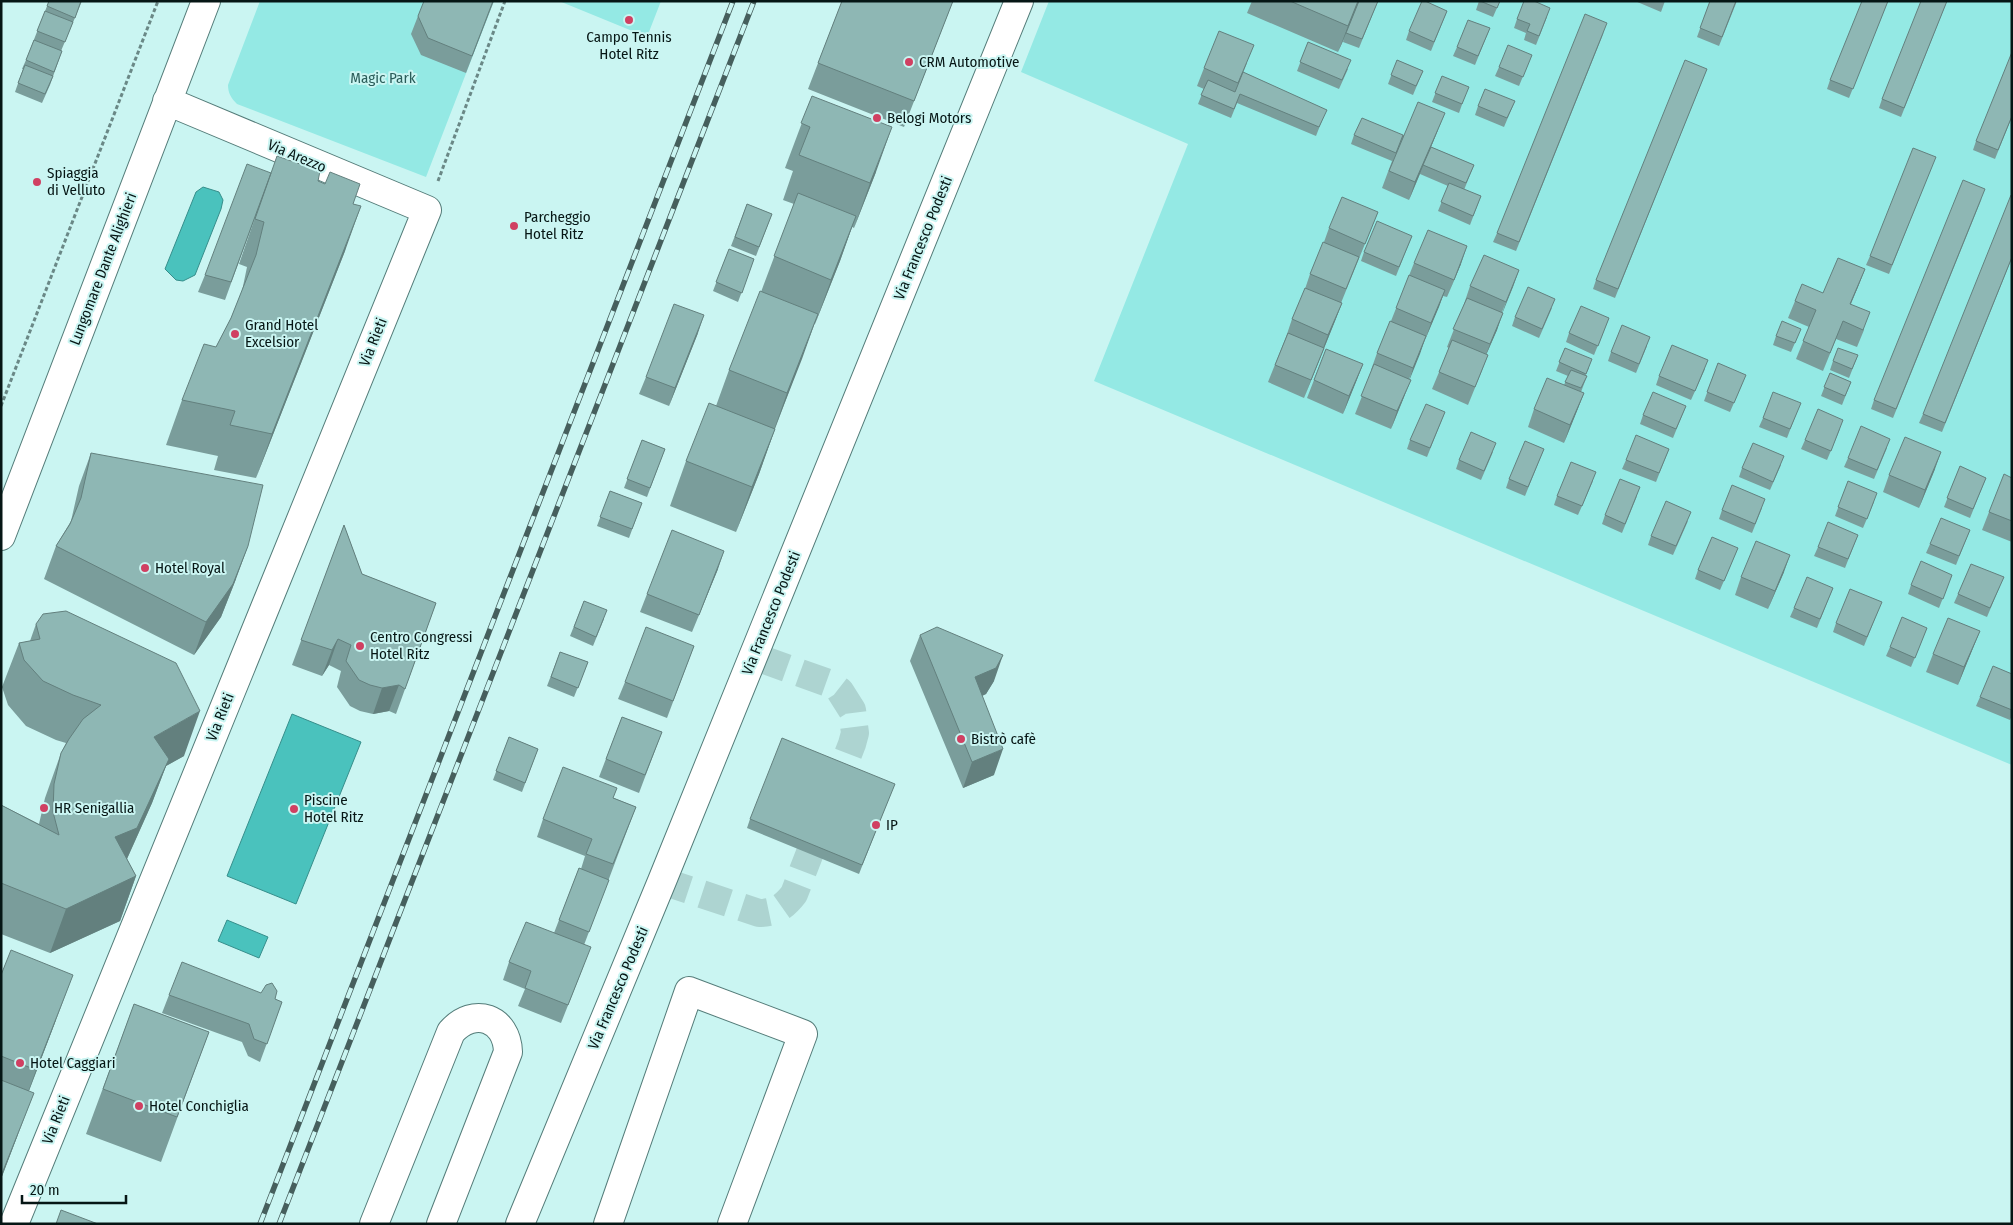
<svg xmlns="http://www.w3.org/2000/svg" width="2013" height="1225" font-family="'Fira Sans Condensed',sans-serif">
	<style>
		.green { fill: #94e9e4 }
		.water { fill: #4ac2bd; stroke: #368e8b }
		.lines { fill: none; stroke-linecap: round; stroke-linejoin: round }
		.minor-tunnel { stroke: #add4d1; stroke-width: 28; stroke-dasharray: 28 14; stroke-linecap: butt }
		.minor-casing { stroke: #547c79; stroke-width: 30 }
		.major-casing { stroke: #547c79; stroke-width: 30 }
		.path { stroke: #6a8886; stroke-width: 3; stroke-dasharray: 4 2.5; stroke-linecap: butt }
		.minor { stroke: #fff; stroke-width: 28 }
		.major { stroke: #fff; stroke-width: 28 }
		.rail-casing { stroke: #465f5d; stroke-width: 5.5 }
		.rail { stroke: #caf5f2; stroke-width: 4; stroke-dasharray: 11; stroke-linecap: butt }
		.wall { fill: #7a9d9b }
		.shaded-wall { fill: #63807e }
		.building { fill: #8eb7b4; stroke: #63807e }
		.poi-dot { fill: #d04062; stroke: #caf5f2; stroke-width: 2 }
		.labels { text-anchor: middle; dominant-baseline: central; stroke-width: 4; stroke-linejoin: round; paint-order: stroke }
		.poi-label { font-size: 15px; fill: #061615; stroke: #caf5f2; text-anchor: start }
		.park-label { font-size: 15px; fill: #2a5c59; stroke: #caf5f2 }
		.street-label { font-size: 15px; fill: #061615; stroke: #caf5f2 }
	</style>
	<rect width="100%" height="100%" fill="#caf5f2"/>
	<path class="green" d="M260 1H494L426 177 237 104C231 98 228 93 228 85Z
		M559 1H661L647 37Z
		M1049 1H2012V765L1094 381 1188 144 1021 72Z"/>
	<path class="water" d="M203 187 219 192 223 200 221 209 195 275 183 281 176 280 165 269 196 192Z
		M292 714 361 742 296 904 227 876Z
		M227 920 268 937 259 958 218 941Z"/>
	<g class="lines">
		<path class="minor-tunnel" d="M662 881 759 913C775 913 784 907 794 894L852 744 855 733 852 710 840 691 831 684 753 656"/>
		<defs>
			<path id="minor" d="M1 536 206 1
				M14 1224 427 210 167 101
				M374 1224 451 1032C474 1006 507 1018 508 1052L441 1224
				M608 1224 689 991 803 1034 732 1224"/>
			<path id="major" d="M520 1224 662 881 1019 1"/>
		</defs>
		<use href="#minor" class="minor-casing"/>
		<use href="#major" class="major-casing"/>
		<path class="path" d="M438 181 505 1
			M1 406 158 1"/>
		<use href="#minor" class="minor"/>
		<use href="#major" class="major"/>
		<defs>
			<path id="rail" d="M260 1224 733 1
				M279 1224 754 1"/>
		</defs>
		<use href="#rail" class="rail-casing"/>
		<use href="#rail" class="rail"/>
	</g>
	<path class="wall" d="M49 1H82L61 51H62L50 85 42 103 15 92 23 69H22L26 60Z
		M494 1 466 73 421 55 411 34 418 16Z
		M842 1H953L904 127 808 89Z
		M1252 1H1378L1359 48 1343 42 1344 39 1338 52 1247 13Z
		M1479 1H1500L1493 17 1476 10Z
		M1635 1H1665L1661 12Z
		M1710 1H1737L1719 46 1697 37Z
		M1888 1 1849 98 1827 89 1830 80Z
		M1947 1 1901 117 1879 108 1882 99Z
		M1447 11 1431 51 1406 40 1409 31Z
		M1547 17 1536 45 1524 40 1526 33 1514 28 1517 19Z
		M1490 28 1475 65 1453 56 1457 47Z
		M1604 32 1516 251 1493 242 1497 233Z
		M1308 42 1348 69 1339 89 1297 71Z
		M1397 60 1423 71 1413 95 1388 84Z
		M1247 63 1243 73 1323 118 1316 136 1237 103 1231 118 1198 104 1204 89 1197 86 1204 68Z
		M1528 64 1519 86 1495 76 1499 67Z
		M1707 69 1615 298 1593 289 1596 280Z
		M1442 76 1465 96 1459 113 1432 102Z
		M812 96 876 172 854 228 852 227 840 261 815 324H814L775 429 759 474 736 532 670 506 686 461 716 406 729 370 761 292 794 204 783 200 793 171 785 168Z
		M1515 101 1504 127 1475 115 1478 106Z
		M2012 117 1995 159 1973 150 1976 141Z
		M1438 130 1431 147 1474 165 1464 190 1481 196 1470 225 1438 211 1448 186 1420 174 1409 200 1382 188 1392 161 1351 144 1354 135H1403Z
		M1932 166 1889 274 1866 265 1870 256Z
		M271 173 318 181 353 204 345 251 256 478 214 470 218 456 166 445 182 400 216 347 231 318 242 291 247 267 239 264 257 212 225 300 198 292 205 275Z
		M1982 198 1893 418 1871 409 1874 400Z
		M747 204 772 214 756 256 731 246Z
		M1378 212 1371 229 1341 303H1342L1335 321 1304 398 1268 382 1286 337 1292 319 1304 292 1310 274 1324 242 1329 228Z
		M1412 236 1396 276 1361 261 1364 252Z
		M729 249 754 259 738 302 713 291Z
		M2012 258 1942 432 1919 423 1923 414Z
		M1414 263 1461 264 1447 297 1443 296 1409 379 1404 397 1391 429 1355 414 1372 371 1371 370 1377 353 1391 321Z
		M1865 269 1851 304 1864 330 1857 347 1836 339 1823 371 1796 359 1809 327 1788 318 1795 301 1823 293Z
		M1519 270 1502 312 1497 330 1486 355H1488L1481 373 1468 405 1432 389 1449 348 1447 347 1464 304 1470 286Z
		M1552 308 1539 338 1512 326 1515 317Z
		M1609 318 1594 355 1566 342 1569 333Z
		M698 333 669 406 639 394 646 377Z
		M1776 336 1797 338 1791 352 1773 345Z
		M1647 346 1636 373 1608 361 1611 352Z
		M1565 348 1589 368 1585 376H1587L1581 392 1584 393 1564 443 1528 427 1534 409 1564 385 1568 376 1556 371Z
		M1858 355 1849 378 1830 370 1833 361Z
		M1718 363 1742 384 1730 412 1704 401Z
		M1363 364 1343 414 1307 398 1314 380Z
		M1705 369 1691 400 1656 385 1659 376Z
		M1830 373 1851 382 1842 405 1821 396Z
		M1686 406 1673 438 1640 424 1643 415Z
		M1445 412 1427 457 1407 449 1410 440Z
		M1797 412 1787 438 1759 427 1763 418Z
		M1840 429 1827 460 1801 449 1805 440Z
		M642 440 665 449 647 497 624 488Z
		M1887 448 1874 479 1844 467 1848 458Z
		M1544 449 1525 496 1506 488 1509 479Z
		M1669 449 1656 482 1622 469 1626 460Z
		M1493 452 1481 480 1456 469 1459 460Z
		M91 453 236 579 221 617 194 655 44 579 56 546 71 521 79 486Z
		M1781 465 1770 490 1739 477 1742 468Z
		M1960 466 1986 478 1970 518 1944 507Z
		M1935 469 1919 508 1883 492 1889 475Z
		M2012 478V542L1982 530 1989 512Z
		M1593 481 1578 515 1554 505 1557 496Z
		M1848 481 1874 502 1863 528 1835 516Z
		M610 491 642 503 629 538 597 526Z
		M1637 496 1622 533 1602 524 1605 515Z
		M1762 508 1752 533 1719 519 1722 510Z
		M1688 521 1673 555 1648 545 1651 536Z
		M344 525 362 574 436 603 396 714 389 711 373 714 360 711 350 706 337 687 341 671 329 665 322 676 292 665Z
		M1970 530 1956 565 1926 553 1930 544Z
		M1858 535 1845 568 1814 556 1818 547Z
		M1738 548 1720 590 1695 579 1698 570Z
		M718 569 692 632 640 612 647 594Z
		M1784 572 1768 609 1735 595 1741 577Z
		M1952 575 1939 608 1908 594 1911 585Z
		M2000 586 1987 617 1954 603 1958 594Z
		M1833 588 1817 628 1790 617 1794 608Z
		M584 601 604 619 593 646 570 636Z
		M1878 611 1864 646 1833 632 1836 623Z
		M36 624 184 756 166 766 152 803 127 859 136 876 120 921 50 953 1 934V805L39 824 45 798 61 753 66 743 56 740 26 726 8 705 2 687 19 643 30 641Z
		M1927 628 1911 667 1886 656 1890 647Z
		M1980 631 1958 685 1926 672 1933 654Z
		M920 635 994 681 986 694 982 696 994 775 963 788 910 661Z
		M694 646 667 718 618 699 625 682Z
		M560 652 588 662 574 697 547 686Z
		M2012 674V715L2010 720 1976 706 1980 697Z
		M622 717 662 732 639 793 599 777Z
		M509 737 538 749 522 792 493 780Z
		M891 793 859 874 747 828 750 819Z
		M614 798 636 807 584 945V965L561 1023 518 1006 525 989 503 980 509 962 554 933 579 868 581 869 585 856 537 837 543 819Z
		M1 975 56 1020 29 1091 17 1137 1 1179Z
		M169 995 275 999 282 1002 260 1062 248 1056 242 1042 162 1013Z
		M134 1004 209 1032 161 1162 86 1134Z"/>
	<path class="shaded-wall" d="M1358 1H1360L1338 52 1348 26Z
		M1445 113 1438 130 1409 200 1415 182Z
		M892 127 876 172 854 228 870 183Z
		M361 206 345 251 256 478 272 434Z
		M856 216 840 261 815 324 831 280Z
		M1467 246 1461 264 1447 297 1454 280Z
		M1865 269 1858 287 1843 321 1850 304Z
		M1519 270 1513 287 1500 319 1506 302Z
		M1445 290 1439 307 1425 340 1431 323Z
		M1342 303 1335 321 1304 398 1328 335Z
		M1503 313 1497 330 1483 362 1490 344Z
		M818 314 802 359 771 438 787 393Z
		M704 315 698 333 669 406 675 388Z
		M1426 336 1420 354 1407 386 1413 368Z
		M1363 364 1356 382 1343 414 1349 396Z
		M1411 380 1404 397 1391 429 1397 411Z
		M1584 393 1577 411 1564 443 1570 425Z
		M775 429 759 474 736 532 752 487Z
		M1941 452 1935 469 1919 508 1925 490Z
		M248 546 236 579 221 617 194 655 206 622Z
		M724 551 718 569 692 632 699 615Z
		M1790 555 1784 572 1768 609 1775 591Z
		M1980 631 1973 648 1958 685 1964 667Z
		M338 639 329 665 322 676 332 650Z
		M1003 655 994 681 986 694 966 703 975 677Z
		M399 685 389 711 373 714 382 688Z
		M200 711 184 756 166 766 152 803 121 872 115 837 154 737Z
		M1003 749 994 775 963 788 972 762Z
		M136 876 120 921 50 953 66 909Z
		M73 975 56 1020 20 1114 36 1070Z
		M34 1093 17 1137 1 1179V1176Z"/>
	<path class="building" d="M49 1H81L75 18 47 6Z
		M424 1H493L472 56 428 38 418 16Z
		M842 1H953L914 101 818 63Z
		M1290 1H1358L1348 26Z
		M1359 1H1378L1362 39 1346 33Z
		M1422 1H1425L1447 11 1434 42 1409 31Z
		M1480 1H1500L1497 8Z
		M1524 1H1534L1550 8 1539 36 1527 31 1530 24 1517 19Z
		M1710 1H1736L1722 37 1700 28Z
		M1862 1H1888L1853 89 1830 80Z
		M1921 1H1947L1904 108 1882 99Z
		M45 11 73 22 65 42 37 31Z
		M1585 14 1607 23 1519 242 1497 233Z
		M1468 20 1490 28 1478 56 1457 47Z
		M1219 31 1254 45 1238 83 1204 68Z
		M34 40 62 51 54 72 26 60Z
		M1308 42 1351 60 1342 80 1300 62Z
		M1508 45 1532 55 1523 77 1499 67Z
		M2012 52V116L1998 150 1976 141Z
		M1397 60 1423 71 1416 86 1391 75Z
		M1685 60 1707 69 1618 289 1596 280Z
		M25 65 53 76 45 94 18 83Z
		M1243 72 1327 110 1319 127 1240 94 1234 109 1201 95 1208 80 1235 92Z
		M1442 76 1469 87 1462 104 1435 93Z
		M1485 89 1515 101 1507 118 1478 106Z
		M812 96 892 127 870 183 799 155 810 127 801 123Z
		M1418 102 1445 113 1415 182 1389 171Z
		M1362 118 1403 135 1396 153 1354 135Z
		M1431 147 1474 165 1466 183 1423 165Z
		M1913 148 1936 157 1892 265 1870 256Z
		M277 156 320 171 318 181 325 184 330 172 360 184 353 204 361 206 272 434 230 425 235 411 182 400 204 344 216 347 231 318 256 255 264 222 255 219Z
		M247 164 271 173 231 282 205 275Z
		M1963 180 1985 189 1896 409 1874 400Z
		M1449 183 1481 196 1473 216 1441 202Z
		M798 193 856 216 831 280 774 256Z
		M2011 195H2012V257L1945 423 1923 414Z
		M1342 197 1378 212 1365 244 1329 228Z
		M747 204 772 214 759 247 735 237Z
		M1377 221 1412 236 1399 267 1364 252Z
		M1428 230 1467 246 1454 280 1414 263Z
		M1323 242 1359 257 1346 289 1310 274Z
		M729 249 754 259 742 293 716 282Z
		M1484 255 1519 270 1506 302 1470 286Z
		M1838 258 1865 269 1850 304 1870 312 1863 330 1843 321 1830 353 1803 341 1816 310 1795 301 1802 284 1823 293Z
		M1409 275 1445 290 1431 323 1396 308Z
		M1528 287 1555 299 1542 329 1515 317Z
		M1305 288 1342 303 1328 335 1292 319Z
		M760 291 818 314 787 393 729 370Z
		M1467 298 1503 313 1490 344 1453 329Z
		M674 304 704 315 675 388 646 377Z
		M1581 306 1609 318 1598 346 1569 333Z
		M1390 321 1426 336 1413 368 1377 353Z
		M1782 321 1801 329 1795 343 1776 336Z
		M1622 325 1650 337 1639 364 1611 352Z
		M1288 333 1324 348 1311 380 1275 365Z
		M1452 340 1488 355 1475 387 1439 372Z
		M1672 345 1708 360 1695 391 1659 376Z
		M1565 348 1592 359 1586 374 1559 362Z
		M1838 348 1858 355 1852 369 1833 361Z
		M1326 349 1363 364 1349 396 1314 380Z
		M1718 363 1746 375 1734 403 1707 392Z
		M1374 364 1411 380 1397 411 1361 396Z
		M1571 370 1587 376 1581 388 1565 382Z
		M1830 373 1851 382 1845 396 1824 387Z
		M1547 378 1584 393 1570 425 1534 409Z
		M1653 392 1686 406 1676 429 1643 415Z
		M1773 392 1801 403 1790 429 1763 418Z
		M709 403 775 429 752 487 686 461Z
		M1426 404 1445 412 1430 448 1410 440Z
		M1818 409 1843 420 1831 451 1805 440Z
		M1861 426 1890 439 1877 470 1848 458Z
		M1471 432 1496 443 1484 471 1459 460Z
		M1636 435 1669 449 1659 473 1626 460Z
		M1905 437 1941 452 1925 490 1889 475Z
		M642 440 665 449 650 488 627 479Z
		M1525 441 1544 449 1528 487 1509 479Z
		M1753 443 1784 456 1773 482 1742 468Z
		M91 453 263 485 248 546 233 584 206 622 56 546 70 524 81 498Z
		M1571 462 1596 472 1582 506 1557 496Z
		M1960 466 1986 478 1973 509 1947 498Z
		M2004 474 2012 478V521L1989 512Z
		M1620 479 1640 487 1625 524 1605 515Z
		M1848 481 1877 493 1867 519 1838 507Z
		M1732 485 1765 499 1755 524 1722 510Z
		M610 491 642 503 632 529 600 517Z
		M1666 501 1691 512 1676 546 1651 536Z
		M1941 518 1970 530 1959 556 1930 544Z
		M1828 522 1858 535 1848 559 1818 547Z
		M344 525 362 574 436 603 405 689 399 685 382 688 370 685 359 680 346 661 351 645 338 639 332 650 301 640Z
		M672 530 724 551 699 615 647 594Z
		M1712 537 1738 548 1724 581 1698 570Z
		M1756 541 1790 555 1775 591 1741 577Z
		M1921 561 1952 575 1943 599 1911 585Z
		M1971 564 2004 577 1990 608 1958 594Z
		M1807 577 1833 588 1820 619 1794 608Z
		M1850 589 1882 602 1867 637 1836 623Z
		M584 601 607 610 596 637 574 627Z
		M66 611 176 663 200 711 154 737 169 759 137 828 115 837 136 876 66 909 1 883V805L59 835 53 812 54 784 61 753 69 739 83 719 101 705 73 695 43 681 24 660 19 643 40 639 36 624 43 614Z
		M1902 617 1927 628 1915 658 1890 647Z
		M1948 618 1980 631 1964 667 1933 654Z
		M646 627 694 646 673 701 625 682Z
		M937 627 1003 655 996 668 975 677 1003 749 972 762 920 635Z
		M560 652 588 662 578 688 551 677Z
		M1993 666 2012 674V710L1980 697Z
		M622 717 662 732 645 775 606 759Z
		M509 737 538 749 525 783 496 771Z
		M782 738 895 784 862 865 750 819Z
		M563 767 617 788 613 798 636 807 613 864 586 854 592 839 543 819Z
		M579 868 609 880 589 932 559 920Z
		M526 922 591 947 568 1005 525 988 531 971 509 962Z
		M11 950 73 975 36 1070 1 1056V975Z
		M182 962 261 993 266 985 272 983 277 991 275 999 282 1002 267 1044 254 1039 249 1024 169 995Z
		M134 1004 209 1032 177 1117 103 1089Z
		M1 1080 34 1093 1 1176Z
		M61 1210 98 1224H56Z"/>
	<g class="poi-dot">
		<circle cx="629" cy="20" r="5"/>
		<circle cx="909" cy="62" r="5"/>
		<circle cx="877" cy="118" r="5"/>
		<circle cx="37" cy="182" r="5"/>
		<circle cx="514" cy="226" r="5"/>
		<circle cx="235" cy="334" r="5"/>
		<circle cx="145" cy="568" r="5"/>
		<circle cx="360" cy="646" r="5"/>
		<circle cx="961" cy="739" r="5"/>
		<circle cx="44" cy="808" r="5"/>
		<circle cx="294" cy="809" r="5"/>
		<circle cx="876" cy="825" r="5"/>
		<circle cx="20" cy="1063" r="5"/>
		<circle cx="139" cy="1106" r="5"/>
	</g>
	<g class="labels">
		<g class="poi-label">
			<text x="629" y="37" text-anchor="middle">Campo Tennis<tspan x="629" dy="17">Hotel Ritz</tspan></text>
			<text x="919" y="62">CRM Automotive</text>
			<text x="887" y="118">Belogi Motors</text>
			<text x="47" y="173">Spiaggia<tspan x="47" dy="17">di Velluto</tspan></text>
			<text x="524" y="217">Parcheggio<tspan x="524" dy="17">Hotel Ritz</tspan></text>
			<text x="245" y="325">Grand Hotel<tspan x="245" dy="17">Excelsior</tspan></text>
			<text x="155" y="568">Hotel Royal</text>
			<text x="370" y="637">Centro Congressi<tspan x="370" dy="17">Hotel Ritz</tspan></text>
			<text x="971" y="739">Bistrò cafè</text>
			<text x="304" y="800">Piscine<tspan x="304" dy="17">Hotel Ritz</tspan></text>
			<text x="54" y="808">HR Senigallia</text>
			<text x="886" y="825">IP</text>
			<text x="30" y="1063">Hotel Caggiari</text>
			<text x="149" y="1106">Hotel Conchiglia</text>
		</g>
		<g class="park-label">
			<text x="383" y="78">Magic Park</text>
		</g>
		<g class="street-label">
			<text transform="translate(297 156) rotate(23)">Via Arezzo</text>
			<text transform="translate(923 238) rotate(-68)">Via Francesco Podesti</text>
			<text transform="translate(103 269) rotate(-69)">Lungomare Dante Alighieri</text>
			<text transform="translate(373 342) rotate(-68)">Via Rieti</text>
			<text transform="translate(771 613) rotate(-68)">Via Francesco Podesti</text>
			<text transform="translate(220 717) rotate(-68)">Via Rieti</text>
			<text transform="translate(618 988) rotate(-67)">Via Francesco Podesti</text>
			<text transform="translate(56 1120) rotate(-68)">Via Rieti</text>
		</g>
	</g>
	<rect width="2013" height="1225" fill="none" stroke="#061615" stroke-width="5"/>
	<path d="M22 1195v8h104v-8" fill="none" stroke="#061615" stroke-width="2.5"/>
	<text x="30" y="1195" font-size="15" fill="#061615" stroke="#caf5f2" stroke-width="4" paint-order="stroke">20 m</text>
</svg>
